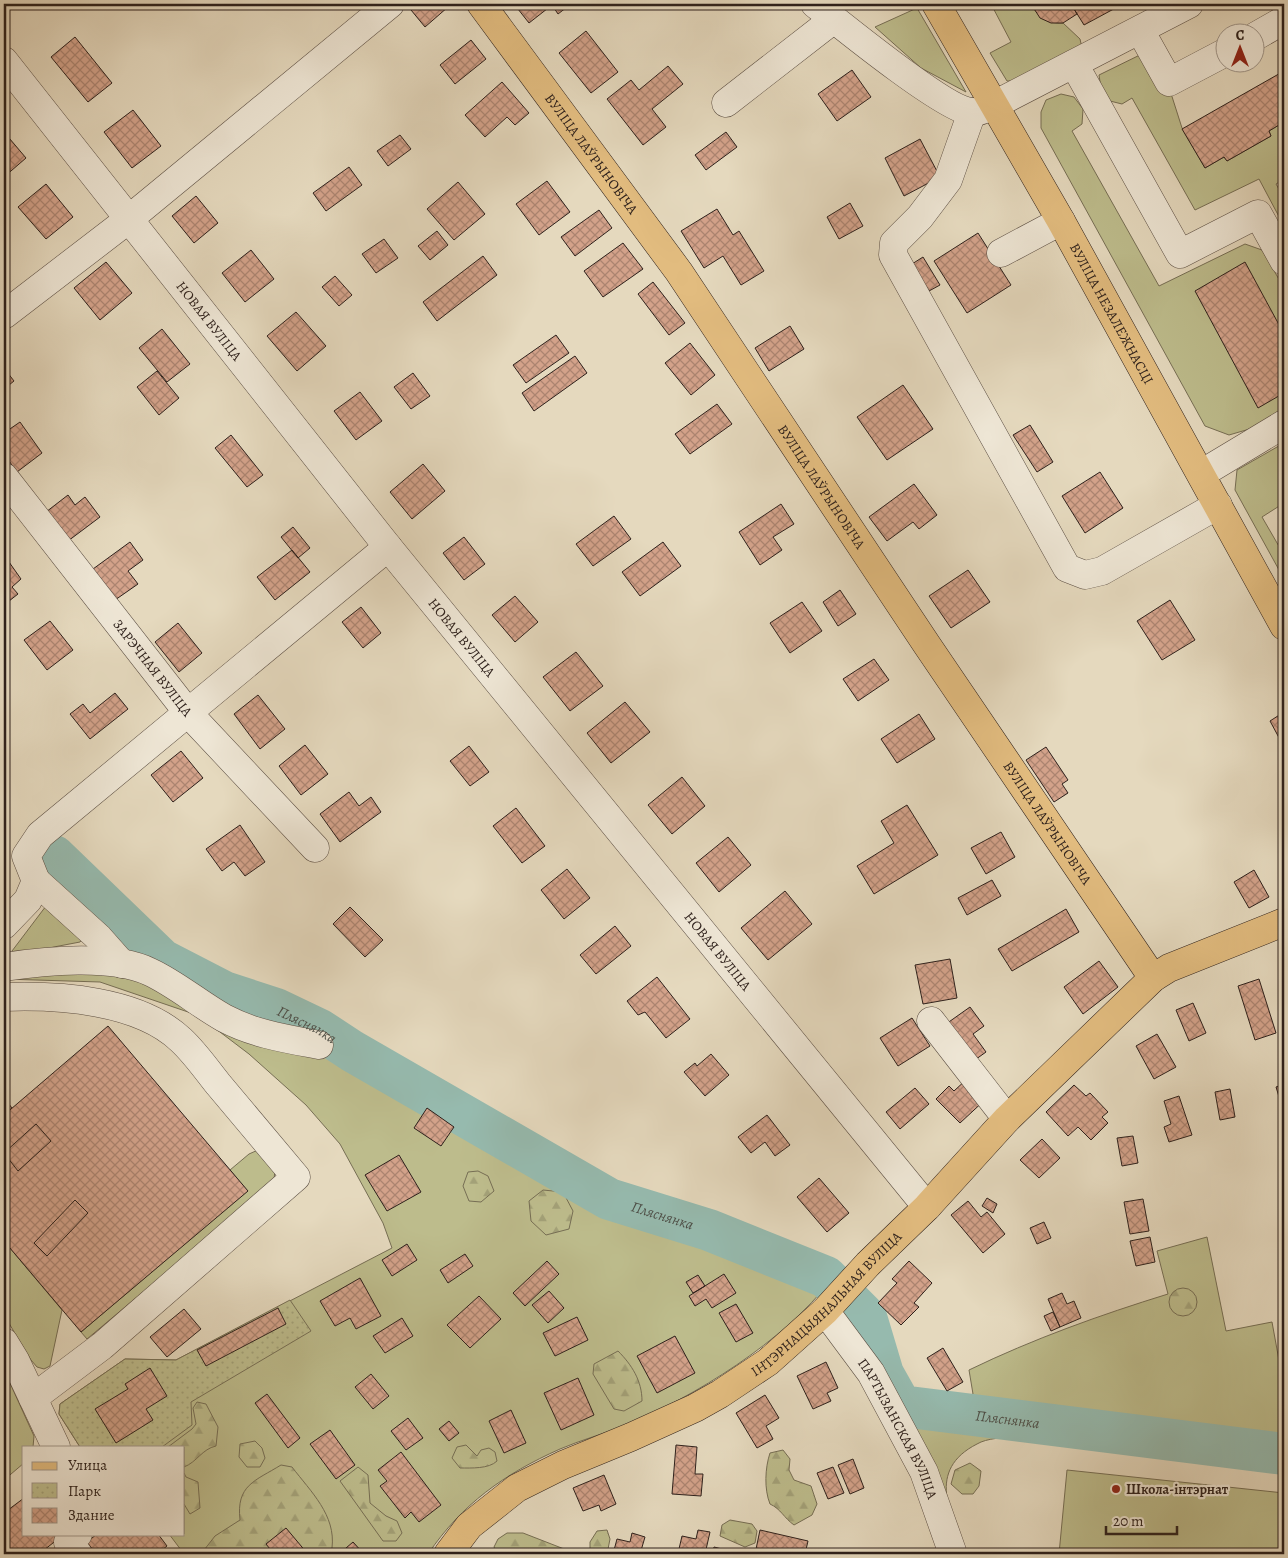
<svg xmlns="http://www.w3.org/2000/svg" width="1288" height="1558" font-family="Alegreya,serif">
	<style>
		.grass { fill: #bdbc8c; stroke: #766e54 }
		.forest { fill: url(#forest-firs); stroke: #766e54 }
		.park { fill: url(#park-dots); stroke: #766e54 }
		.lines { fill: none; stroke-linecap: round; stroke-linejoin: round }
		.river { stroke: #96baae; stroke-width: 42 }
		.building { fill: url(#building-cross-hatch); stroke: #2e211c }
		.minor-casing { stroke: #5c4f44; stroke-width: 29 }
		.major-casing { stroke: #2e211c; stroke-width: 29 }
		.minor { stroke: #eee6d5; stroke-width: 28 }
		.major { stroke: #e2bc7f; stroke-width: 28 }
		.poi-dot { fill: #8f2418; stroke: #eee6d5; stroke-width: 2 }
		.labels { text-anchor: middle; dominant-baseline: central; stroke-width: 4.5; stroke-linejoin: round; paint-order: stroke }
		.street-label { font-size: 14px; fill: #2e211c; stroke: #eee6d5 }
		.poi-label { font-size: 14px; font-weight: bold; fill: #2e211c; stroke: #eee6d5; text-anchor: start }
		.water-label { font-size: 15px; font-style: italic; fill: #4d4f48; stroke: #eee6d5 }
	</style>
	<defs>
		<pattern id="forest-firs" width="22" height="20" patternUnits="userSpaceOnUse" patternTransform="scale(1.25)"><rect width="22" height="20" fill="#bdbc8c"/><path d="M5 1l3.5 6h-7zM16 11l3.5 6h-7z" fill="#a3a178"/></pattern>
		<pattern id="park-dots" width="8" height="8" patternUnits="userSpaceOnUse" patternTransform="scale(1.25)"><rect width="8" height="8" fill="#bdbc8c"/><path d="M2 2h.1M6 6h.1" fill="none" stroke="#a3a178" stroke-width="1.8" stroke-linecap="round"/></pattern>
		<pattern id="building-cross-hatch" width="8" height="8" patternUnits="userSpaceOnUse" patternTransform="scale(1.25)"><rect width="8" height="8" fill="#d3a28a"/><path d="M0 0l8 8M0 8l8-8" fill="none" stroke="#ac8470"/></pattern>
	</defs>
	<rect width="100%" height="100%" fill="#e5d9be"/>
	<filter id="stains"><feTurbulence type="fractalNoise" baseFrequency=".004" numOctaves="4"/><feColorMatrix values="0 0 0 0 .2 0 0 0 0 .09 0 0 0 0 .02 0 0 0 .5 -.17"/></filter>
	<radialGradient id="worn" r=".72"><stop offset=".6" stop-color="#630" stop-opacity="0"/><stop offset="1" stop-color="#630" stop-opacity=".3"/></radialGradient>
	<path class="grass" d="M991 4H1031C1039 18 1047 24 1063 23L1080 39 1082 48 1018 81H1007L990 53 1011 42Z
		M917 8 966 92 921 68 875 27Z
		M1148 51 1168 84 1182 128 1205 168 1224 157 1227 161 1271 136 1269 131 1284 122V179L1276 184 1284 198V226L1259 179 1195 210 1132 98 1122 104 1110 101 1101 88 1099 75Z
		M1061 94 1074 97 1083 109 1082 124 1072 131 1159 286 1245 244 1262 250 1284 288V409L1253 428 1229 435 1205 426 1041 128V112L1046 100Z
		M1284 443V503L1262 517 1284 555V579L1235 490 1237 470Z
		M46 906 84 937 80 942 17 954 12 951Z
		M122 964 352 1059 358 1054 609 1199 709 1230 831 1280C783 1342 696 1396 624 1426 603 1434 581 1440 560 1449 504 1474 462 1504 428 1554H184L169 1534H184V1447H80L59 1414 60 1404 125 1359 176 1360 392 1248 383 1223 340 1144 306 1105 249 1054 220 1032 194 1014 100 982 4 979Z
		M258 1150 275 1169 274 1180 269 1186 87 1339 81 1332 247 1191 230 1170 249 1154Z
		M1207 1237 1226 1331 1272 1322 1284 1388V1466L1015 1436C1003 1438 987 1438 977 1444 926 1470 950 1514 967 1554H964L850 1331 848 1318 856 1306 866 1317 883 1374 901 1405 940 1410 973 1394 969 1370C1033 1339 1100 1315 1168 1294L1157 1251Z
		M4 1241 62 1310 50 1366 44 1369 37 1367 31 1360 4 1315Z
		M4 1370 34 1436 33 1447H24V1463L4 1480Z
		M1067 1470 1284 1493 1278 1554H1059Z"/>
	<path class="forest" d="M478 1171 488 1176 494 1191 481 1202 469 1201 463 1186 468 1172Z
		M543 1190 563 1192 573 1211 569 1229 546 1235 531 1221 529 1201Z
		M1169 1302a14 14 0 1 1 28 0a14 14 0 1 1-28 0Z
		M618 1351C632 1365 642 1381 642 1401L624 1411 614 1409 593 1374 594 1364Z
		M197 1402 206 1404 218 1427 216 1446C202 1449 197 1462 184 1467V1447H168L192 1429 196 1424 193 1408Z
		M255 1441 262 1448 265 1458 260 1467H247L239 1457 240 1444Z
		M466 1445 477 1456 481 1450 489 1448 495 1452 497 1461C489 1469 471 1468 460 1468L452 1458 457 1447Z
		M783 1450 790 1459 789 1470 794 1480 811 1486 817 1504 812 1515 794 1525C784 1518 781 1509 770 1504 764 1489 765 1468 770 1453Z
		M970 1463 981 1471 979 1486 973 1494H962L951 1484 955 1470Z
		M281 1465 292 1467C311 1492 336 1515 332 1548L325 1554H201L215 1536 240 1520C236 1485 255 1481 281 1465Z
		M358 1467 368 1475 370 1503 386 1516 397 1521 402 1533 396 1541H383L340 1481Z
		M184 1473 186 1477 198 1482 200 1508 190 1514 184 1504Z
		M730 1520 752 1524 757 1531 755 1543 745 1547 720 1536 722 1525Z
		M607 1530 610 1539 607 1554H587L590 1552V1542L597 1531Z
		M507 1533H523L577 1554H497L494 1547 498 1539Z"/>
	<path class="park" d="M290 1300 311 1331 191 1402 192 1425 162 1447H80L59 1414 60 1404 125 1359 176 1360Z"/>
	<g class="lines">
		<path class="river" id="s1" d="M54 856 162 960 224 992 276 1009 320 1030 352 1051 609 1199 709 1230 826 1277 866 1317 883 1374 901 1406 1284 1454"/>
	</g>
	<path class="building" d="M419 4H446L448 7 425 27 411 10Z
		M514 4H571L558 14 552 5 529 23Z
		M1031 4H1071L1077 14 1063 23H1051L1040 18Z
		M1071 4H1123L1084 25Z
		M586 31 618 72 591 93 559 53Z
		M75 37 112 83 88 102 51 57Z
		M471 40 486 59 455 84 440 65Z
		M668 66 683 84 652 109 666 127 643 145 607 99 631 80 639 90Z
		M852 70 871 97 837 121 818 94Z
		M1284 71V122L1269 131 1271 136 1227 161 1224 157 1205 168 1182 129Z
		M502 82 529 113 515 125 507 117 485 137 465 115Z
		M133 110 161 146 132 168 104 132Z
		M4 132 26 158 4 177Z
		M726 132 737 147 706 170 695 155Z
		M400 135 411 149 388 166 377 151Z
		M920 139 940 177 904 196 885 158Z
		M349 167 362 185 326 211 313 193Z
		M547 181 570 212 539 235 516 204Z
		M458 182 485 214 454 240 427 209Z
		M46 184 73 217 46 239 18 207Z
		M196 196 218 223 194 243 172 216Z
		M850 203 863 226 839 239 827 217Z
		M717 209 733 235 739 231 764 271 741 285 723 256 704 268 681 231Z
		M599 210 612 228 575 256 561 237Z
		M437 231 448 245 430 260 418 246Z
		M978 233 1011 285 967 313 934 261Z
		M384 239 398 258 376 273 362 254Z
		M623 243 643 269 603 297 584 271Z
		M251 250 274 279 245 302 222 273Z
		M483 256 497 275 437 321 423 302Z
		M923 257 940 285 929 291 912 264Z
		M106 262 132 293 100 320 74 288Z
		M1245 262 1284 334V393L1258 408 1195 291Z
		M335 276 352 295 339 306 322 287Z
		M653 282 685 323 669 335 638 294Z
		M296 312 326 346 297 371 267 336Z
		M790 326 804 349 769 371 755 348Z
		M162 329 190 364 167 382 139 348Z
		M556 335 569 353 526 383 513 365Z
		M690 343 715 375 691 395 665 363Z
		M575 356 587 373 534 411 522 393Z
		M4 368 14 381 4 389Z
		M157 371 179 398 159 415 137 387Z
		M413 373 430 396 411 409 394 387Z
		M903 385 933 429 887 460 857 417Z
		M360 392 382 421 356 440 334 411Z
		M717 404 732 424 690 454 675 434Z
		M20 422 42 453 17 472 4 454V433Z
		M1030 425 1053 462 1037 472 1013 435Z
		M231 435 263 475 247 487 215 448Z
		M423 464 445 491 412 519 390 492Z
		M1100 472 1123 508 1085 533 1062 496Z
		M914 484 937 515 919 529 913 522 887 541 869 517Z
		M68 495 75 505 85 497 100 517 68 541 46 512Z
		M781 504 794 524 773 537 782 550 760 565 739 532Z
		M614 516 631 539 593 566 576 544Z
		M293 527 310 548 298 558 281 537Z
		M464 537 485 564 464 580 443 553Z
		M130 542 143 560 128 571 138 584 115 600 93 569Z
		M663 542 681 566 640 596 622 572Z
		M292 550 310 572 275 600 257 577Z
		M9 562 21 579 12 587 18 594 4 605V566Z
		M968 570 990 602 951 628 929 596Z
		M840 590 856 614 838 626 823 602Z
		M515 596 538 622 515 642 492 615Z
		M1170 600 1195 640 1162 660 1137 621Z
		M802 602 822 631 790 653 770 623Z
		M361 607 381 633 363 648 342 622Z
		M50 621 73 650 47 670 24 640Z
		M178 623 202 653 179 672 155 642Z
		M576 652 603 686 570 711 543 677Z
		M874 659 889 680 858 701 843 679Z
		M115 693 128 709 90 739 70 714 83 704 90 713Z
		M258 695 285 729 260 749 234 714Z
		M625 702 650 732 611 763 587 733Z
		M1284 712V747L1270 721Z
		M919 714 935 739 897 763 881 739Z
		M305 745 328 774 301 795 279 766Z
		M469 746 489 772 470 786 450 761Z
		M1046 747 1068 780 1062 784 1068 793 1054 802 1026 760Z
		M181 751 203 778 173 802 151 775Z
		M682 777 705 806 672 834 648 805Z
		M349 792 359 806 371 797 381 812 340 842 320 814Z
		M907 805 938 855 874 894 857 866 894 843 881 821Z
		M516 808 545 846 522 863 493 826Z
		M240 825 265 862 245 876 234 862 222 871 206 849Z
		M1001 832 1015 857 986 874 971 848Z
		M728 837 751 865 719 892 696 863Z
		M567 869 590 898 564 919 541 890Z
		M1254 870 1269 897 1249 908 1234 882Z
		M992 880 1001 896 967 915 958 898Z
		M785 891 812 924 768 960 741 928Z
		M350 907 383 940 365 957 333 924Z
		M1066 909 1079 932 1012 971 998 949Z
		M615 926 631 946 596 974 580 955Z
		M950 959 957 998 923 1004 915 965Z
		M1099 961 1118 987 1083 1014 1064 987Z
		M657 977 690 1019 666 1038 645 1012 638 1015 627 1001Z
		M1259 979 1276 1033 1255 1040 1238 986Z
		M1193 1003 1206 1033 1189 1041 1176 1010Z
		M970 1007 984 1026 973 1034 986 1052 972 1062 946 1024Z
		M912 1018 930 1046 898 1066 880 1038Z
		M108 1026 248 1191 81 1332 4 1241V1115Z
		M1157 1034 1176 1067 1154 1079 1136 1046Z
		M711 1054 729 1075 705 1096 684 1072 695 1063 697 1066Z
		M968 1078 987 1098 960 1123 936 1099 949 1086 954 1091Z
		M1284 1084V1113L1276 1087Z
		M1074 1085 1086 1096 1090 1093 1108 1112 1102 1117 1108 1123 1091 1140 1078 1127 1068 1136 1046 1112Z
		M915 1088 929 1104 900 1129 886 1112Z
		M1230 1089 1235 1117 1220 1120 1215 1092Z
		M1179 1096 1192 1135 1169 1142 1164 1127 1171 1124 1164 1101Z
		M4 1098 12 1108 4 1115Z
		M427 1108 454 1127 441 1146 414 1128Z
		M767 1115 790 1145 775 1156 765 1142 751 1153 738 1137Z
		M36 1124 51 1141 18 1171 4 1153Z
		M1133 1136 1138 1163 1122 1166 1117 1138Z
		M1042 1139 1060 1158 1039 1178 1020 1160Z
		M399 1155 421 1192 387 1211 365 1175Z
		M819 1178 849 1213 827 1232 797 1197Z
		M987 1198 997 1204 993 1213 982 1206Z
		M1143 1199 1149 1231 1130 1234 1124 1202Z
		M75 1200 88 1213 47 1256 34 1243Z
		M968 1201 981 1217 987 1212 1005 1234 983 1253 951 1215Z
		M1044 1222 1051 1238 1037 1244 1030 1228Z
		M1150 1237 1155 1262 1136 1266 1130 1241Z
		M407 1244 417 1260 392 1276 382 1260Z
		M465 1254 473 1266 448 1283 440 1270Z
		M547 1261 559 1274 525 1306 513 1293Z
		M909 1261 932 1283 914 1303 919 1307 901 1325 878 1303 897 1283 892 1279Z
		M724 1274 736 1293 712 1308 706 1299 695 1306 689 1296Z
		M698 1275 705 1286 693 1293 686 1282Z
		M360 1278 381 1316 356 1329 350 1318 335 1326 320 1301Z
		M549 1291 564 1308 548 1323 532 1305Z
		M1062 1293 1067 1304 1074 1301 1081 1318 1060 1327 1048 1299Z
		M479 1296 501 1319 470 1348 447 1325Z
		M736 1304 753 1333 736 1342 719 1313Z
		M278 1308 286 1324 206 1366 197 1350Z
		M184 1309 201 1329 167 1357 150 1337Z
		M1053 1312 1060 1327 1051 1331 1044 1316Z
		M577 1317 588 1340 555 1356 543 1333Z
		M402 1318 413 1336 385 1353 373 1336Z
		M675 1336 695 1373 657 1393 637 1356Z
		M943 1348 963 1382 947 1391 927 1358Z
		M826 1362 838 1388 827 1393 831 1401 813 1409 797 1376Z
		M150 1368 167 1396 146 1409 153 1420 116 1443 95 1409 128 1389 125 1384Z
		M371 1374 389 1396 373 1409 355 1387Z
		M578 1378 594 1415 561 1430 544 1393Z
		M267 1394 300 1438 288 1448 255 1403Z
		M765 1395 779 1418 766 1426 773 1439 757 1448 736 1413Z
		M511 1410 526 1443 504 1453 489 1421Z
		M408 1418 423 1438 406 1450 391 1431Z
		M449 1421 459 1433 449 1441 439 1429Z
		M330 1430 355 1465 336 1479 310 1444Z
		M676 1445 697 1447 695 1474H703L701 1496 672 1494Z
		M401 1452 441 1505 419 1522 411 1512 405 1518 380 1486 387 1481 378 1470Z
		M853 1459 864 1488 850 1494 838 1465Z
		M833 1467 844 1493 828 1499 817 1473Z
		M604 1475 616 1504 601 1511 599 1505 583 1511 573 1488Z
		M24 1498V1534H54L58 1539 39 1554H4V1513Z
		M286 1528 307 1553 306 1554H274L266 1544Z
		M698 1530 710 1532 705 1554 679 1549 682 1536 696 1539Z
		M760 1530 808 1541 805 1554H755Z
		M632 1533 645 1537 640 1554H613L617 1539 630 1542Z
		M97 1534H158L167 1546 157 1554H96L87 1542Z
		M353 1542 364 1554H339Z
		M714 1547 730 1551 729 1554H712Z"/>
	<g class="lines">
		<defs>
			<g id="minor">
				<path d="M815 4C840 24 947 111 972 112 979 113 988 107 994 105L1189 4"/>
				<path d="M1140 30 1169 82 1226 52"/>
				<path d="M1256 36 1284 20"/>
				<path id="s2" d="M4 61 388 547 927 1207"/>
				<path d="M1074 64 1180 254 1258 214 1284 261"/>
				<path d="M726 103 834 19"/>
				<path d="M972 112 948 180 920 217 894 243 893 255 1067 568 1085 575 1102 571 1218 505"/>
				<path d="M1001 253 1061 221"/>
				<path d="M4 315 129 219 390 4"/>
				<path d="M1201 474 1284 424"/>
				<path id="s3" d="M4 477 189 714 315 848"/>
				<path d="M36 881 99 938 122 964"/>
				<path d="M4 925 28 900 36 881 26 856 40 835 388 547"/>
				<path d="M4 967C44 961 113 954 150 972 176 984 199 1004 224 1018 254 1034 287 1039 319 1045"/>
				<path d="M4 997C59 995 139 1000 181 1040 195 1053 206 1069 218 1084 244 1115 270 1146 296 1177L102 1346 33 1398"/>
				<path d="M931 1021 1007 1119"/>
				<path id="s4" d="M825 1311 871 1373 924 1472 953 1554"/>
				<path d="M4 1342 15 1360 56 1447"/>
				<path d="M78 1554 68 1542 78 1534"/>
			</g>
			<g id="major">
				<path id="s5" d="M481 4 679 272 927 645 1153 978"/>
				<path id="s6" d="M936 4 1061 221 1284 626"/>
				<path id="s7" d="M448 1554 469 1526 517 1488 563 1465 631 1437 695 1408 720 1394 768 1362 825 1311 868 1264 927 1207 1007 1119 1153 978 1169 968 1284 922"/>
			</g>
		</defs>
		<use href="#minor" class="minor-casing"/>
		<use href="#major" class="major-casing"/>
		<use href="#minor" class="minor"/>
		<use href="#major" class="major"/>
	</g>
	<circle class="poi-dot" cx="1116" cy="1489" r="5"/>
	<g class="labels">
		<g class="street-label">
			<text stroke="none"><textPath href="#s5" startOffset="186">ВУЛІЦА ЛАЎРЫНОВІЧА</textPath></text>
			<text stroke="none"><textPath href="#s6" startOffset="356">ВУЛІЦА НЕЗАЛЕЖНАСЦІ</textPath></text>
			<text stroke="none"><textPath href="#s2" startOffset="331">НОВАЯ ВУЛІЦА</textPath></text>
			<text stroke="none"><textPath href="#s5" startOffset="591">ВУЛІЦА ЛАЎРЫНОВІЧА</textPath></text>
			<text stroke="none"><textPath href="#s2" startOffset="736">НОВАЯ ВУЛІЦА</textPath></text>
			<text stroke="none"><textPath href="#s3" startOffset="242">ЗАРЭЧНАЯ ВУЛІЦА</textPath></text>
			<text stroke="none"><textPath href="#s5" startOffset="996">ВУЛІЦА ЛАЎРЫНОВІЧА</textPath></text>
			<text stroke="none"><textPath href="#s2" startOffset="1141">НОВАЯ ВУЛІЦА</textPath></text>
			<text stroke="none"><textPath href="#s7" startOffset="460">ІНТЭРНАЦЫЯНАЛЬНАЯ ВУЛІЦА</textPath></text>
			<text stroke="none"><textPath href="#s4" startOffset="139">ПАРТЫЗАНСКАЯ ВУЛІЦА</textPath></text>
		</g>
		<g class="poi-label">
			<text x="1126" y="1489">Школа-інтэрнат</text>
		</g>
		<g class="water-label">
			<text stroke="none"><textPath href="#s1" startOffset="309">Пляснянка</textPath></text>
			<text stroke="none"><textPath href="#s1" startOffset="714">Пляснянка</textPath></text>
			<text stroke="none"><textPath href="#s1" startOffset="1149">Пляснянка</textPath></text>
		</g>
	</g>
	<rect width="1288" height="1558" fill="none" stroke="#e5d9be" stroke-width="20"/>
	<rect x="5" y="5" width="1278" height="1548" fill="none" stroke="#2e211c" stroke-width="2.5"/>
	<rect x="10" y="10" width="1268" height="1538" fill="none" stroke="#2e211c"/>
	<rect x="22" y="1446" width="162" height="90" fill="#eee6d5" stroke="#a1978b"/>
	<rect x="32" y="1462" width="25" height="8" fill="#e2bc7f" stroke="#a1978b"/>
	<text x="68" y="1470" font-size="15" fill="#2e211c">Улица</text>
	<rect x="32" y="1483" width="25" height="15" fill="url(#park-dots)" stroke="#a1978b"/>
	<text x="68" y="1496" font-size="15" fill="#2e211c">Парк</text>
	<rect x="32" y="1508" width="25" height="15" fill="url(#building-cross-hatch)" stroke="#a1978b"/>
	<text x="68" y="1520" font-size="15" fill="#2e211c">Здание</text>
	<g transform="translate(1240 48)"><circle r="24" fill="#eee6d5" stroke="#a1978b"/>
	<path d="M0-4L9 19L0 12L-9 19Z" fill="#8f2418"/>
	<text y="-8" font-size="14" font-weight="bold" text-anchor="middle" fill="#2e211c">С</text>
	</g>
	<path d="M1106 1526v8h71v-8" fill="none" stroke="#2e211c" stroke-width="2.5"/>
	<text x="1113" y="1526" font-size="15" fill="#2e211c" stroke="#eee6d5" stroke-width="4" paint-order="stroke">20 m</text>
	<rect width="100%" height="100%" filter="url(#stains)"/>
	<rect width="100%" height="100%" fill="url(#worn)"/>
</svg>
